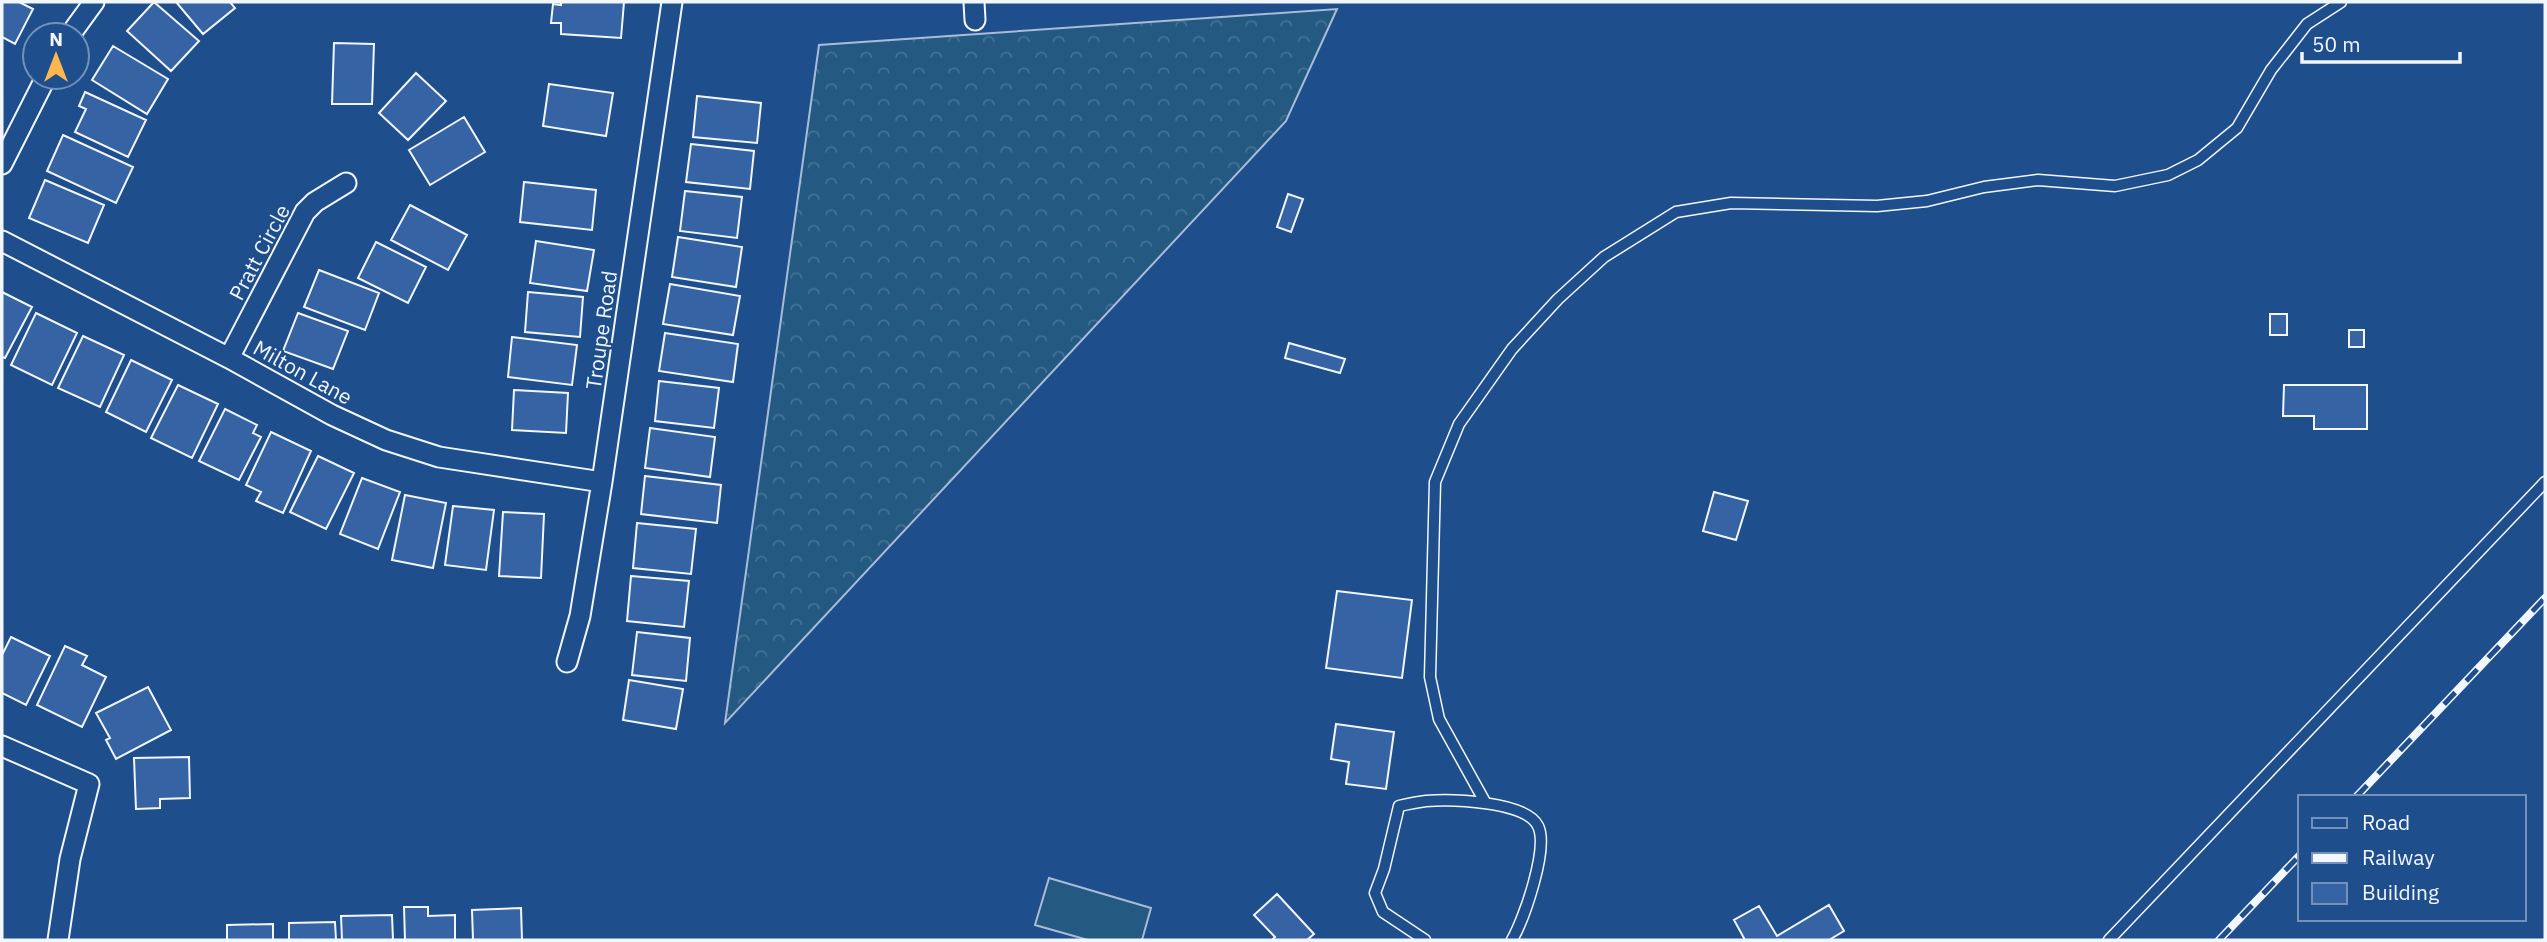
<svg xmlns="http://www.w3.org/2000/svg" width="2547" height="942" font-family="'IBM Plex Sans',sans-serif">
	<style>
		.forest { fill: url(#forest-crowns); stroke: #a8bbd7; stroke-width: 2 }
		.green { fill: #245a82; stroke: #a8bbd7; stroke-width: 2 }
		.building { fill: #3563a3; stroke: #f2f6ff; stroke-width: 2 }
		.lines { fill: none; stroke-linecap: round; stroke-linejoin: round }
		.service-casing { stroke: #f2f6ff; stroke-width: 13 }
		.minor-casing { stroke: #f2f6ff; stroke-width: 23 }
		.service { stroke: #1f4e8c; stroke-width: 10 }
		.minor { stroke: #1f4e8c; stroke-width: 19 }
		.rail-casing { stroke: #f2f6ff; stroke-width: 8 }
		.rail { stroke: #1f4e8c; stroke-width: 5; stroke-dasharray: 16; stroke-linecap: butt }
		.labels { text-anchor: middle; dominant-baseline: central; stroke-width: 5; stroke-linejoin: round; paint-order: stroke }
		.street-label { font-size: 21px; fill: #f2f6ff; stroke: #1f4e8c }
	</style>
	<defs>
		<pattern id="forest-crowns" width="20" height="18" patternUnits="userSpaceOnUse" patternTransform="scale(1.75)"><rect width="20" height="18" fill="#245a82"/><path d="M2 6a3 3 0 1 1 6 0M12 15a3 3 0 1 1 6 0" fill="none" stroke="#447295"/></pattern>
	</defs>
	<rect width="100%" height="100%" fill="#1f4e8c"/>
	<path class="forest" d="M1337 9 1286 121 725 723 819 45Z"/>
	<path class="green" d="M1049 878 1151 908 1142 940H1088L1035 925Z"/>
	<path class="building" d="M2 2H19L33 9 15 44 2 37Z
		M154 2 199 41 171 71 127 31Z
		M176 2H230L235 8 203 34Z
		M561 2H624L621 38 561 34V23H551L553 4 561 5Z
		M334 43 374 44 372 104H332Z
		M113 46 168 79 147 114 92 80Z
		M416 73 446 101 408 140 379 113Z
		M549 84 613 93 606 136 543 126Z
		M85 92 146 120 128 157 75 132 86 109 79 106Z
		M697 96 761 103 757 143 693 137Z
		M464 117 485 152 430 185 409 150Z
		M63 135 133 167 116 203 47 171Z
		M691 144 754 151 750 189 686 182Z
		M45 180 104 205 88 243 29 218Z
		M524 182 596 190 592 230 520 222Z
		M685 191 742 197 737 238 680 231Z
		M1288 194 1303 199 1291 232 1277 227Z
		M410 205 467 235 448 270 391 240Z
		M678 237 742 247 736 287 672 277Z
		M536 241 594 250 587 291 530 283Z
		M376 242 426 267 408 303 358 278Z
		M319 270 379 293 365 330 304 307Z
		M670 284 740 296 733 335 663 324Z
		M2 292 32 307 5 358 2 357Z
		M528 292 583 297 580 337 525 332Z
		M36 313 77 333 52 385 11 365Z
		M298 313 348 331 333 369 283 351Z
		M2270 314H2287V335H2270Z
		M2349 330H2364V347H2349Z
		M665 333 738 344 733 382 659 371Z
		M83 336 124 355 100 407 58 388Z
		M512 337 577 345 572 385 508 377Z
		M1289 343 1345 359 1340 373 1285 358Z
		M131 360 172 380 146 432 106 412Z
		M659 381 719 388 714 428 655 421Z
		M178 385 218 404 192 458 151 438Z
		M2284 385H2367V429H2314V416H2283Z
		M514 390 568 393 566 433 512 430Z
		M225 409 257 425 253 433 261 437 239 480 199 461Z
		M650 428 715 437 710 477 645 468Z
		M271 432 311 451 283 513 256 501 261 492 246 485Z
		M318 456 354 473 326 529 290 512Z
		M645 476 721 485 717 523 641 514Z
		M362 478 400 492 378 549 340 534Z
		M1714 492 1748 501 1736 540 1703 531Z
		M405 495 446 503 433 568 392 560Z
		M453 506 494 510 486 570 445 565Z
		M503 512 544 514 541 578 499 576Z
		M637 523 696 529 691 574 633 568Z
		M631 576 689 581 684 627 627 621Z
		M1337 591 1412 600 1402 678 1326 668Z
		M637 632 690 638 686 681 632 675Z
		M11 637 50 656 26 705 2 693V655Z
		M65 646 87 656 82 665 106 677 82 727 37 705Z
		M629 680 683 689 676 729 623 720Z
		M148 687 171 730 116 759 106 740 110 738 96 713Z
		M1336 724 1394 732 1386 789 1346 784 1349 762 1331 759Z
		M189 757 190 798 160 799V808L136 809 134 758Z
		M1277 894 1314 934 1307 940H1272L1275 937 1254 915Z
		M1829 905 1844 931 1829 940H1745L1734 920 1759 906 1777 936Z
		M404 907H428V916L455 915V940H405Z
		M521 908 522 940H473L472 910Z
		M392 915 393 940H342L341 916Z
		M335 922 336 940H289V923Z
		M273 924V940H227V925Z"/>
	<g class="lines">
		<defs>
			<path id="service" d="M1485 802 1439 719 1430 677 1435 482 1459 424 1512 349 1558 299 1604 257 1676 212 1731 203 1877 206 1927 201 1984 187 2038 180 2115 186 2168 175 2198 160 2237 128 2271 70 2307 24 2341 2
				M1425 940 1383 912 1375 893 1384 869 1399 806C1408 804 1417 802 1426 801 1450 799 1526 801 1538 826 1549 848 1524 919 1512 940
				M2109 940 2545 482"/>
			<path id="minor" d="M974 2 975 20
				M70 35 94 2
				M2 164 46 77
				M2 241 229 358 332 415 386 440 439 457 602 482
				M229 358 305 212 315 202 346 183
				M567 662 580 616 602 482 672 2
				M2 746 89 784 70 859 58 940"/>
		</defs>
		<use href="#service" class="service-casing"/>
		<use href="#minor" class="minor-casing"/>
		<use href="#service" class="service"/>
		<use href="#minor" class="minor"/>
		<defs>
			<path id="rail" d="M2356 797 2545 598
				M2219 940 2300 855"/>
		</defs>
		<use href="#rail" class="rail-casing"/>
		<use href="#rail" class="rail"/>
	</g>
	<g class="labels">
		<g class="street-label">
			<text transform="translate(259 252) rotate(-62)">Pratt Circle</text>
			<text transform="translate(601 330) rotate(-82)">Troupe Road</text>
			<text transform="translate(303 372) rotate(29)">Milton Lane</text>
		</g>
	</g>
	<rect width="2547" height="942" fill="none" stroke="#f2f6ff" stroke-width="7"/>
	<rect x="2298" y="795" width="228" height="126" fill="#1f4e8c" stroke="#7391ba" stroke-width="2"/>
	<rect x="2312" y="818" width="35" height="10" fill="#1f4e8c" stroke="#7391ba" stroke-width="2"/>
	<text x="2362" y="830" font-size="21" fill="#f2f6ff">Road</text>
	<rect x="2312" y="853" width="35" height="10" fill="#f2f6ff" stroke="#7391ba" stroke-width="2"/>
	<text x="2362" y="865" font-size="21" fill="#f2f6ff">Railway</text>
	<rect x="2312" y="883" width="35" height="21" fill="#3563a3" stroke="#7391ba" stroke-width="2"/>
	<text x="2362" y="900" font-size="21" fill="#f2f6ff">Building</text>
	<g transform="translate(56 56)"><circle r="33" fill="#1f4e8c" stroke="#7391ba" stroke-width="2"/>
	<path d="M0-5L12 26L0 18L-12 26Z" fill="#ffb74d"/>
	<text y="-10" font-size="19" font-weight="bold" text-anchor="middle" fill="#f2f6ff">N</text>
	</g>
	<path d="M2302 52v10h158v-10" fill="none" stroke="#f2f6ff" stroke-width="3.5"/>
	<text x="2312" y="52" font-size="21" fill="#f2f6ff" stroke="#1f4e8c" stroke-width="5" paint-order="stroke">50 m</text>
</svg>
